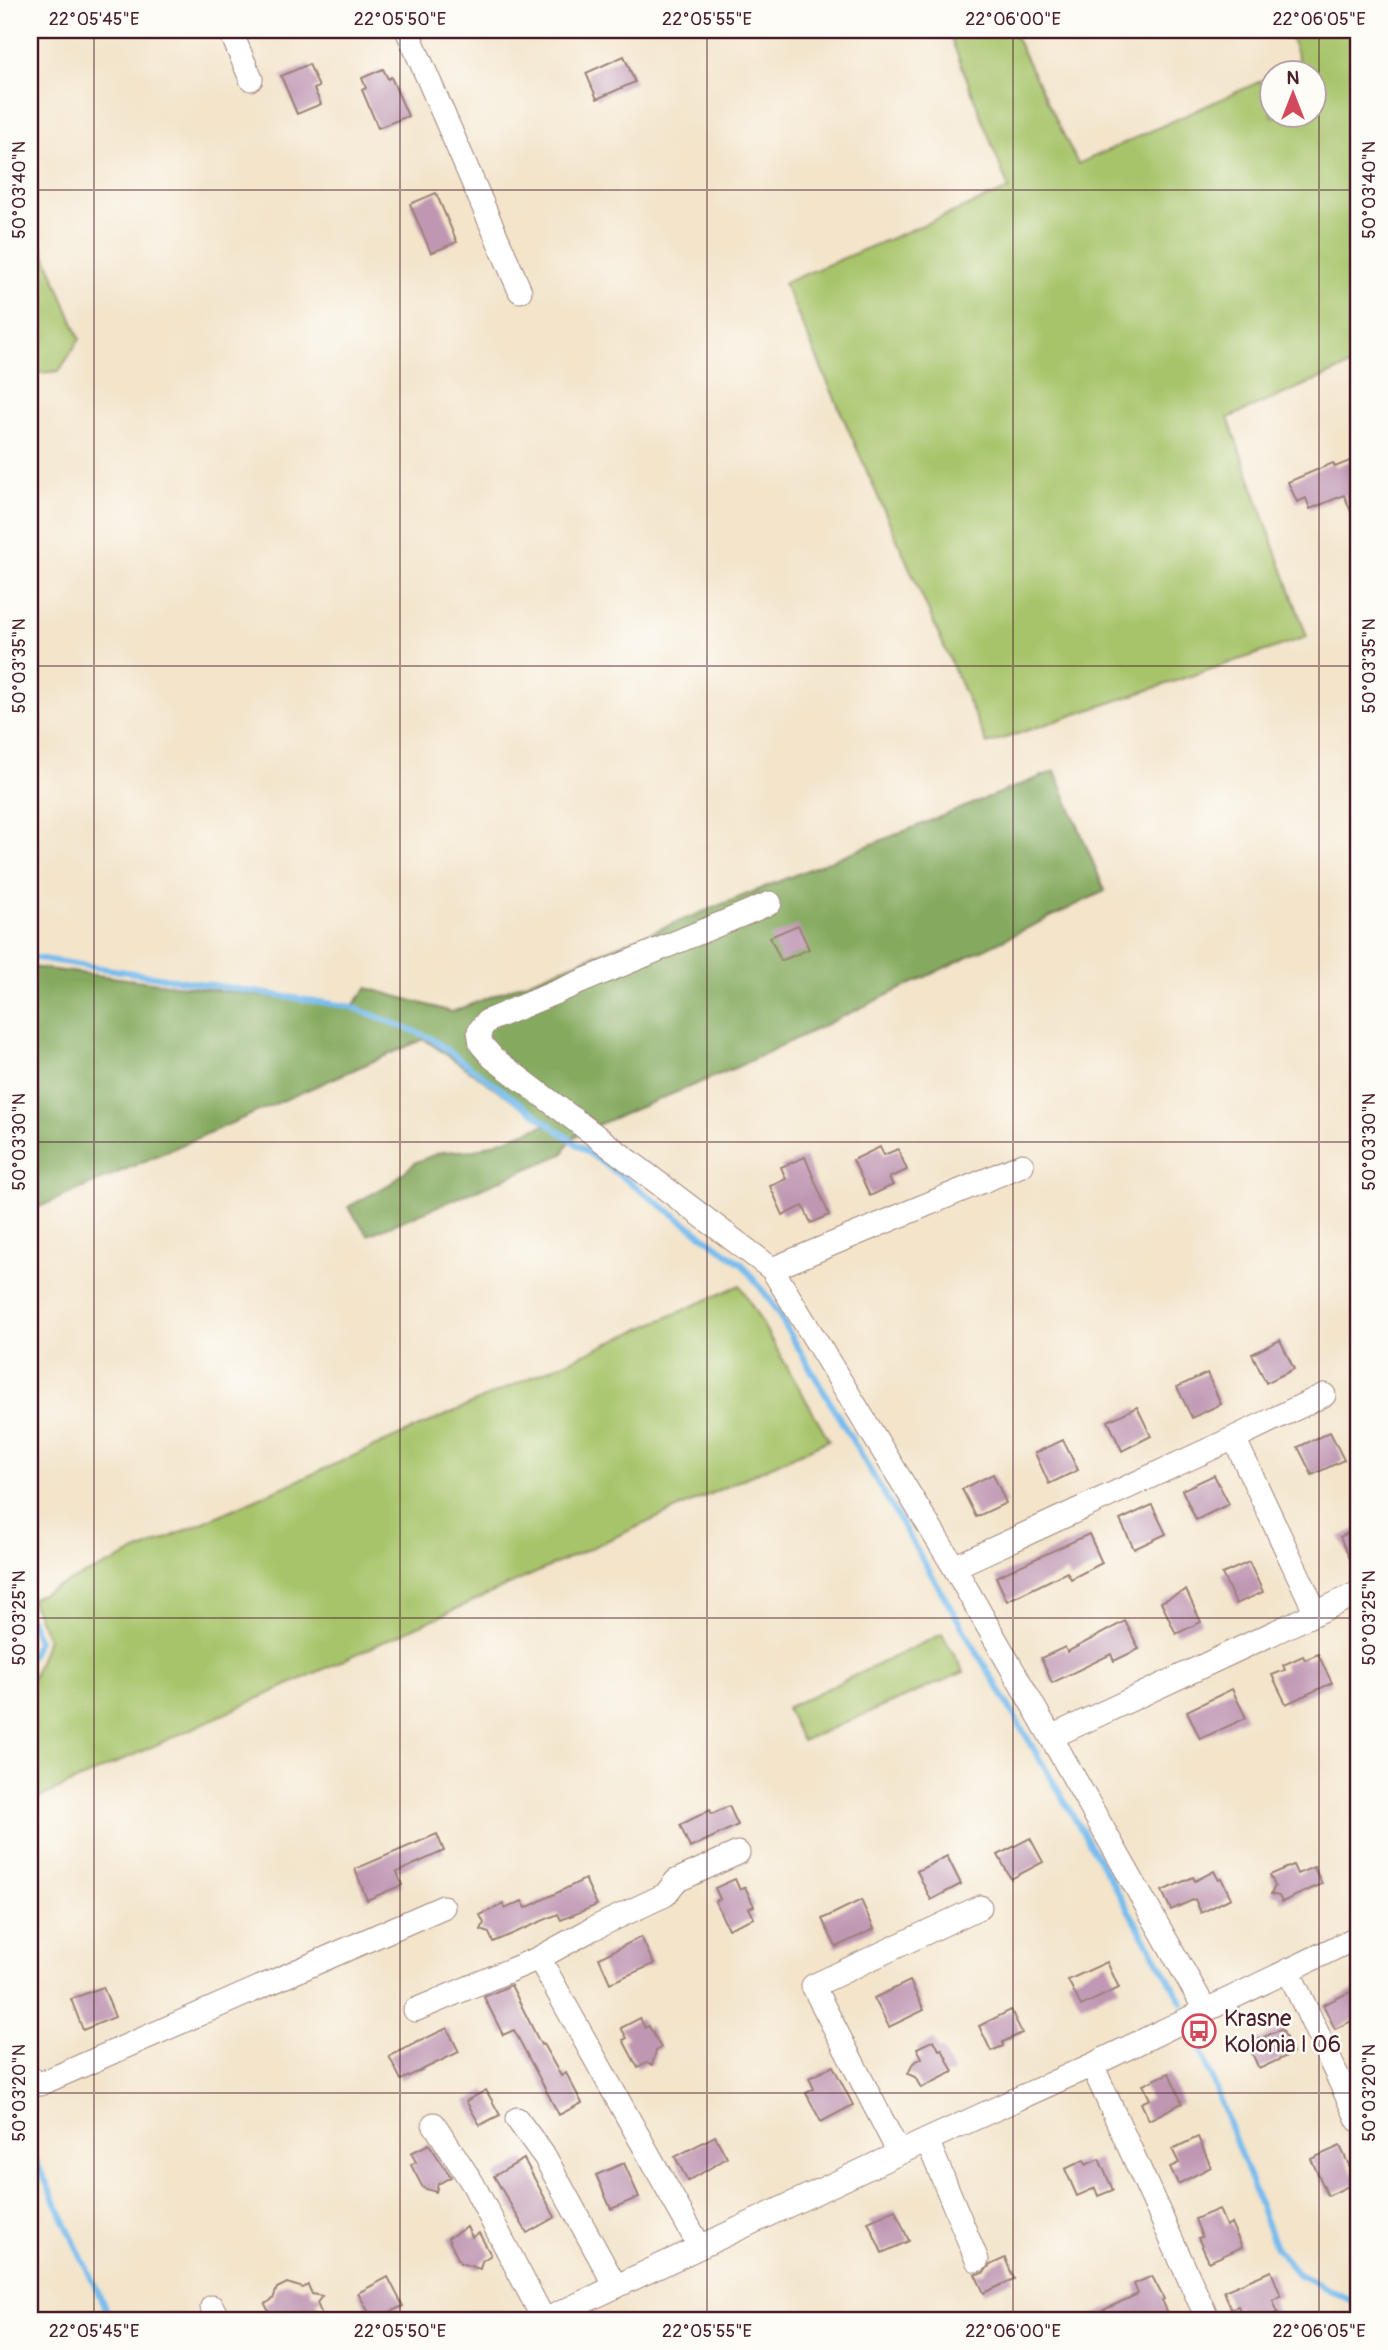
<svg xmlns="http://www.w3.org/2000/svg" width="1388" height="2350" font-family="Pangolin,sans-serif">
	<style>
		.green { fill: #a7c46b; stroke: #78724b; stroke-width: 2 }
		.forest { fill: #85aa5f; stroke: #686445; stroke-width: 2 }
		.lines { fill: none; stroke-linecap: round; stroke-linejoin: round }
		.stream { stroke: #77bcee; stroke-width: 6 }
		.building { fill: #bf97b3 }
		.minor-casing { stroke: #9e827a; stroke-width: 25 }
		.minor { stroke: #fff; stroke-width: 23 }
		.ticks { fill: none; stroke: #4a1f2b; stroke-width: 2; stroke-opacity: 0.45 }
		.labels { text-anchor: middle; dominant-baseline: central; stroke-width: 5; stroke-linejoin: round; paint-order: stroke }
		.poi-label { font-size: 23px; fill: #4a1f2b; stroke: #fdfcf7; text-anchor: start }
		.neatline { fill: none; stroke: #4a1f2b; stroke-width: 2.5 }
		.ticks-label { font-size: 18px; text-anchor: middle; fill: #4a1f2b }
	</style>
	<rect width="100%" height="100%" fill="#fdfcf7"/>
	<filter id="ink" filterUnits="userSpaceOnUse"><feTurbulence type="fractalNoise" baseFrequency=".0143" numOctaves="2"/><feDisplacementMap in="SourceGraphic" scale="14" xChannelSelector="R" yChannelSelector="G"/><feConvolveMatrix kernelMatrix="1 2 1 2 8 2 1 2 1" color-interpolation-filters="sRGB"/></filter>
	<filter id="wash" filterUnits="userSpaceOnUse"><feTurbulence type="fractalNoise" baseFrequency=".00686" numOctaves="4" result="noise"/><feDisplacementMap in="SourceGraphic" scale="28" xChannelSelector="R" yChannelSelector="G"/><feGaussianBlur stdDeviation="1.57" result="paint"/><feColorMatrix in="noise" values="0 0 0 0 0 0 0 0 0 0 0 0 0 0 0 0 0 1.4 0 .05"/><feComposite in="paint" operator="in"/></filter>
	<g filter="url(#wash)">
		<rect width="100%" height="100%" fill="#f3e4ca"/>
		<path class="green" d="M948 30H1012L1078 164 1272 76V116H1314V74L1277 73 1300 63 1288 30H1358V362L1228 418 1307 637 987 744 784 283 1009 189Z
			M30 218 80 339 59 371 30 374Z
			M740 1285 829 1440 30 1802V1685L48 1638 30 1599Z
			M942 1634 964 1672 802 1741 786 1708Z"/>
		<path class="forest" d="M1055 771 1105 891 737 1067 585 1130 570 1140 563 1154 368 1235 348 1207 390 1184 416 1162 441 1152 475 1150 547 1124 424 1039 30 1211V967L352 1007 367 988 452 1012Z"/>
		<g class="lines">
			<path class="stream" d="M30 957 352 1007 429 1037 742 1264 770 1300 1183 2003
				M30 1619 38 1640 30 1657
				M1195 2034 1276 2248 1298 2274 1358 2304
				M30 2148 111 2320"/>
		</g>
		<g id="blocks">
			<path class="building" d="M624 56 635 82 597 99 586 73Z
				M309 64 319 87 314 89 321 104 297 114 281 76Z
				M383 69 388 79 391 77 408 116 378 128 362 90 366 88 362 78Z
				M436 193 457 242 431 253 410 204Z
				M1352 460 1358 475V528L1344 495 1310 509 1306 498 1297 502 1288 482 1333 463 1335 467Z
				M798 925 809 949 781 961 770 937Z
				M880 1147 884 1155 898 1149 907 1170 889 1178 893 1185 870 1196 853 1160Z
				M805 1157 829 1215 811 1223 803 1206 783 1215 770 1186 786 1179 781 1167Z
				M1280 1340 1294 1369 1266 1383 1252 1354Z
				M1207 1373 1221 1404 1192 1418 1177 1387Z
				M1137 1407 1151 1436 1122 1451 1108 1421Z
				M1330 1432 1344 1460 1312 1475 1298 1447Z
				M1063 1440 1078 1470 1049 1484 1035 1453Z
				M993 1474 1006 1503 976 1517 962 1489Z
				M1214 1475 1229 1504 1196 1520 1182 1490Z
				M1152 1505 1166 1534 1134 1549 1120 1520Z
				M1358 1528V1576L1340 1537Z
				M1089 1534 1102 1563 1071 1579 1067 1572 1007 1601 996 1577Z
				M1249 1562 1263 1592 1236 1604 1222 1574Z
				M1186 1590 1201 1622 1176 1634 1161 1602Z
				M1125 1621 1139 1649 1114 1661 1111 1654 1052 1683 1041 1658 1065 1647 1067 1652Z
				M1318 1654 1332 1683 1286 1704 1272 1675 1285 1670 1283 1665 1303 1656 1305 1660Z
				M1232 1689 1246 1718 1200 1739 1187 1711Z
				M729 1806 738 1825 690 1848 680 1825 710 1810 712 1814Z
				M437 1834 444 1851 397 1872 402 1885 367 1900 355 1869Z
				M1030 1838 1043 1862 1011 1879 998 1855Z
				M947 1856 961 1884 931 1900 917 1871Z
				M1293 1865 1297 1874 1314 1867 1322 1884 1282 1902 1279 1896 1271 1894 1275 1886 1270 1875Z
				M1214 1871 1218 1879 1221 1878 1231 1898 1201 1913 1195 1899 1171 1910 1162 1891 1193 1877 1195 1881Z
				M585 1879 597 1905 561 1920 558 1914 493 1942 489 1933 481 1930 484 1923 480 1915 503 1904 505 1909 522 1901 526 1908Z
				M735 1879 740 1890 745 1887 754 1906 749 1908 754 1918 728 1929 715 1901 720 1899 715 1888Z
				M861 1900 874 1929 836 1947 822 1919Z
				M641 1937 654 1964 610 1983 599 1958Z
				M1107 1962 1119 1988 1081 2006 1068 1980Z
				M910 1981 924 2010 889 2027 874 1998Z
				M511 1985 541 2045 543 2044 561 2076 566 2073 582 2103 559 2115 514 2030 503 2035 484 1997Z
				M103 1987 115 2017 83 2030 71 1999Z
				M1358 1988V2018L1335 2029 1323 2005Z
				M1011 2010 1022 2033 1003 2042V2046L991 2051 979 2026Z
				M640 2018 645 2028 649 2026 661 2048 656 2051 652 2065 646 2063 638 2068 623 2040 627 2038 621 2028Z
				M447 2028 459 2052 401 2080 389 2056Z
				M1282 2029 1293 2053 1259 2069 1248 2044Z
				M934 2040 939 2050 942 2049 953 2072 921 2088 915 2077 908 2074 913 2063 922 2058 917 2048Z
				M833 2066 853 2105 821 2122 806 2093 814 2089 809 2078Z
				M1169 2073 1182 2103 1149 2120 1141 2103 1150 2099 1143 2085Z
				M486 2090 500 2115 480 2125 466 2101Z
				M715 2136 727 2158 688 2181 675 2157Z
				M1198 2137 1211 2167 1178 2184 1170 2167 1179 2163 1172 2149Z
				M429 2144 451 2177 438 2184 436 2192 423 2188 411 2165 416 2162 411 2153Z
				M1340 2146 1357 2182 1328 2196 1311 2159Z
				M524 2159 555 2217 527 2233 494 2176Z
				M1099 2159 1113 2190 1098 2196 1095 2188 1077 2196 1065 2169 1084 2160 1086 2165Z
				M624 2163 639 2197 611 2209 596 2175Z
				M1219 2209 1226 2226 1231 2223 1242 2247 1209 2262 1198 2238 1202 2237 1195 2219Z
				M895 2210 909 2241 882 2253 868 2222Z
				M467 2227 472 2237 479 2233 491 2255 482 2261 480 2269 460 2263 448 2238Z
				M1005 2258 1014 2279 984 2293 975 2274 983 2273 990 2265Z
				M1271 2271 1281 2296 1273 2300 1278 2313 1262 2320H1244L1238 2306 1231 2309 1224 2291Z
				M1152 2276 1164 2299 1162 2300 1171 2320H1082L1138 2294 1134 2284Z
				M388 2277 403 2306 373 2320 358 2293Z
				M287 2283 303 2288 308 2285 312 2294 322 2296 317 2303 322 2315 311 2320H273L265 2304 273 2299 277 2288Z"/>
		</g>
	</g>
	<g filter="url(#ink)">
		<use href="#blocks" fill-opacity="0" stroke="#9e827a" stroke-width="2"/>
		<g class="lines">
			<defs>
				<path id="minor" d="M230 30 251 79
					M407 30 520 291
					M770 903 487 1021 479 1031 481 1044 493 1058 772 1269 954 1567
					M772 1269 1022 1165
					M1234 1438 1324 1395
					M1316 1613 1358 1593
					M1051 1737 954 1567 1234 1438 1316 1613 1051 1737 1205 2009
					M539 1958 700 2247
					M1288 1970 1358 2120
					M415 2010 539 1958 592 1929 665 1895 676 1881 738 1853
					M1092 2065 1208 2320
					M30 2078 40 2084 443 1907
					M517 2119 545 2157 616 2287
					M434 2124 473 2184 544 2320
					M927 2140 977 2260
					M899 2153 813 1986 980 1907
					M212 2307 219 2320
					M545 2320 927 2140 1092 2065 1358 1937"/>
			</defs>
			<use href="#minor" class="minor-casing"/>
			<use href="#minor" class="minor"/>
		</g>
	</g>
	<path class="ticks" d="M94 30V2320M400 30V2320M707 30V2320M1013 30V2320M1319 30V2320M30 190H1358M30 666H1358M30 1142H1358M30 1618H1358M30 2093H1358"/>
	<defs>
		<symbol id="bus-ring" viewBox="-11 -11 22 22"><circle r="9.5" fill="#fdfcf7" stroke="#d1495b" stroke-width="1.5"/><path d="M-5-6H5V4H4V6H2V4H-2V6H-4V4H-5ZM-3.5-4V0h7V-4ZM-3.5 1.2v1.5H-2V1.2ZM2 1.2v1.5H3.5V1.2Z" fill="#d1495b"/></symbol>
	</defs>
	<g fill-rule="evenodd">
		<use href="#bus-ring" x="1180" y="2012" width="38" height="38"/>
	</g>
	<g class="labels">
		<g class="poi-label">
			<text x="1224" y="2018">Krasne<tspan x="1224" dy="26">Kolonia I 06</tspan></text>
		</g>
	</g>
	<rect width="1388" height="2350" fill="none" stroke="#fdfcf7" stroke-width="77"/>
	<g transform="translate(1293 94)"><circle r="33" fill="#fdfcf7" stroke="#b5a4a5" stroke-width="2"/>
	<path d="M0-5L12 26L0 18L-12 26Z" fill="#d1495b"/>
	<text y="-10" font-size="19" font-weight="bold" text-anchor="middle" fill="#4a1f2b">N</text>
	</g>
	<rect x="38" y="38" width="1312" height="2274" class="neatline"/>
	<g class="ticks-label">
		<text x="94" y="25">22°05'45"E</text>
		<text x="400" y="25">22°05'50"E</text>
		<text x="707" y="25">22°05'55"E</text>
		<text x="1013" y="25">22°06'00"E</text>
		<text x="1319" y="25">22°06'05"E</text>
		<text transform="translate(19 190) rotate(-90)" y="6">50°03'40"N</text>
		<text transform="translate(1369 190) rotate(-90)" y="6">50°03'40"N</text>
		<text transform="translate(19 666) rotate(-90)" y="6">50°03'35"N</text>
		<text transform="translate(1369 666) rotate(-90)" y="6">50°03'35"N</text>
		<text transform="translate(19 1142) rotate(-90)" y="6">50°03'30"N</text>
		<text transform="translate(1369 1142) rotate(-90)" y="6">50°03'30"N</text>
		<text transform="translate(19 1618) rotate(-90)" y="6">50°03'25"N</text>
		<text transform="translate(1369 1618) rotate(-90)" y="6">50°03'25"N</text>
		<text transform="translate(19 2093) rotate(-90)" y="6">50°03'20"N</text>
		<text transform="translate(1369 2093) rotate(-90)" y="6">50°03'20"N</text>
		<text x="94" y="2337">22°05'45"E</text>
		<text x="400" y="2337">22°05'50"E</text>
		<text x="707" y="2337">22°05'55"E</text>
		<text x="1013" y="2337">22°06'00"E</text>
		<text x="1319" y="2337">22°06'05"E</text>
	</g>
</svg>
